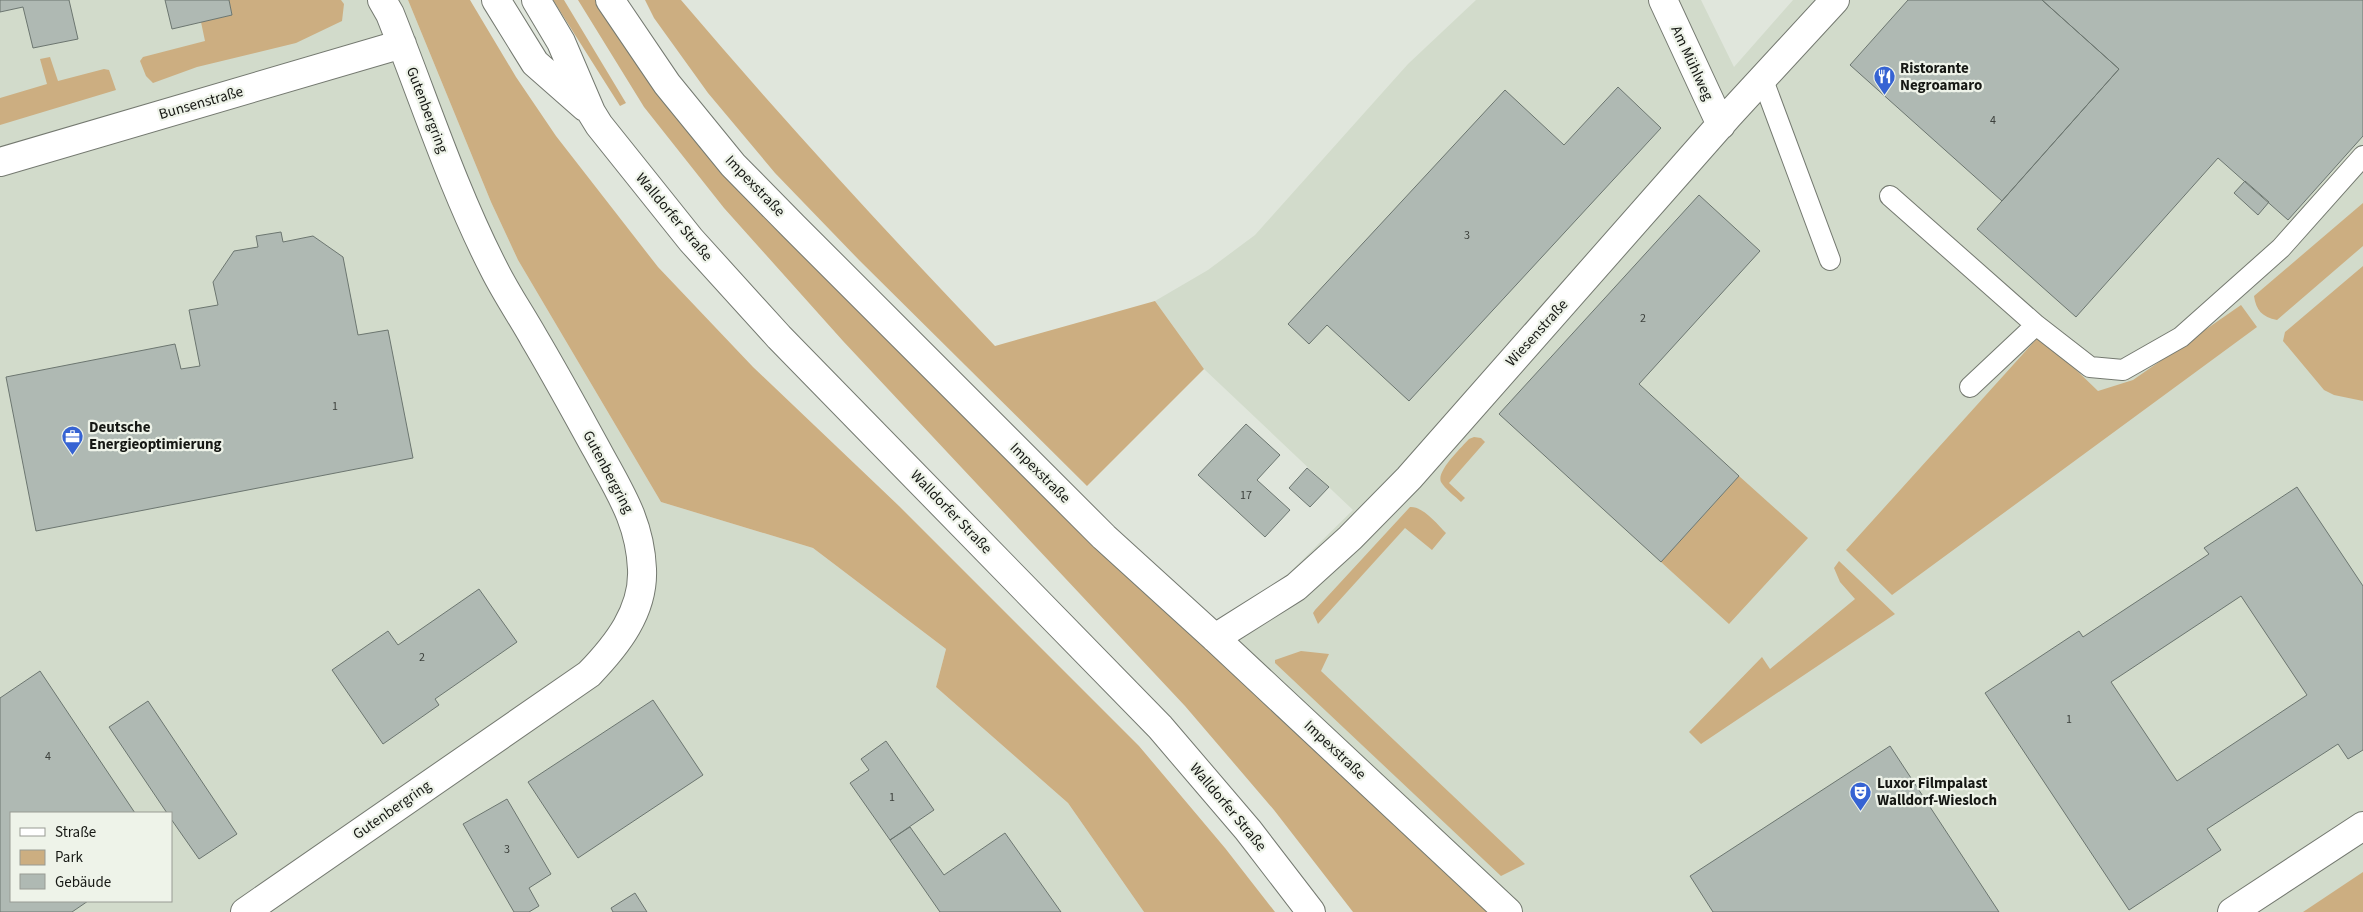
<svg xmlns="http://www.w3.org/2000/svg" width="2363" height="912" font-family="'Source Sans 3',sans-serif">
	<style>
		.built { fill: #d2dbcb; fill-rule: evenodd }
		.green { fill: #ccae81 }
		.building { fill: #afb9b3; stroke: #6c7670; fill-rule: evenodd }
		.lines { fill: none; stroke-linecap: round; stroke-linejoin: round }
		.service-casing { stroke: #747970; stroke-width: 22 }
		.minor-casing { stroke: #747970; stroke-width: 30 }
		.tertiary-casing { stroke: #747970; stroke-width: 30 }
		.service { stroke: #fff; stroke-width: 20 }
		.minor { stroke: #fff; stroke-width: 28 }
		.tertiary { stroke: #fff; stroke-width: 28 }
		.labels { text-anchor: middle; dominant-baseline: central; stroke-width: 4.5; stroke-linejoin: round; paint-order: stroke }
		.number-label { font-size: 12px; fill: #3c403c }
		.street-label { font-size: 15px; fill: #161814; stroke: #eef3e9 }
		.poi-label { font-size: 15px; font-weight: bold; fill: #161814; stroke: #eef3e9; text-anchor: start }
	</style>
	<rect width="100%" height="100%" fill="#e0e6dc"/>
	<path class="built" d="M0 0H408L491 202 518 260 661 502 813 548 946 649 936 687 1068 803 1144 912H0ZM11 813H171V901H11Z
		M1476 0H1701L1734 67 1793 0H2363V873L2306 912H1489L1210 641 1233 616 1288 574 1353 510 1204 369 1155 301 1208 270 1255 235 1408 64Z"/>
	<path class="green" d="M229 0H341L344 4 342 21 296 43 197 67 153 83 146 76 140 61 143 57 205 41 201 22 232 15Z
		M408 0H470L516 77 556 136 658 267 753 367 899 506 1139 746 1225 848 1275 912H1144L1068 803 936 687 946 649 813 548 661 502 518 260 491 202Z
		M553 0H564L626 103 620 106Z
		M578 0H596L613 20 660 87 1489 912H1353L1274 810 1185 706 843 341 724 208 644 107Z
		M645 0H681C782 119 887 233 995 346L1155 301 1204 369 1087 486 859 260 775 173 708 93 654 18Z
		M50 57 58 81 104 69 109 70 116 90 0 125V98L47 84 40 59Z
		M2363 203V246L2277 320C2262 317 2256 310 2254 296Z
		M2363 266V401L2334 395 2324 390 2283 341 2285 332Z
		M2241 305 2257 327 1892 595 1846 550 2040 335 2098 391 2133 380Z
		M1474 437 1481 438 1485 442 1449 483 1465 498 1461 502C1455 496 1445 489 1441 482 1436 471 1462 447 1469 439Z
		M1739 476 1808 538 1729 624 1661 562Z
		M1410 507C1423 506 1437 524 1446 533L1432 550 1405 528 1318 624 1313 613 1315 610Z
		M1839 561 1895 614 1701 744 1689 732 1762 657 1770 669 1855 599 1840 582 1834 568Z
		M1301 651 1329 654 1321 671 1525 864 1501 876 1275 663V660Z
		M2363 872V912H2303Z"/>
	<path class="building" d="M0 0H69L78 39 33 48 23 7 0 12Z
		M165 0H229L232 15 172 29Z
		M1908 0H2042L2119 69 2002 201 1850 65Z
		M2042 0H2363V136L2288 220 2218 158 2076 317 1977 229 2119 69Z
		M1618 87 1661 128 1409 401 1327 325 1309 344 1288 324 1505 90 1564 145Z
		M2245 181 2269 202 2258 215 2234 193Z
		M1699 195 1760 251 1639 384 1739 476 1661 562 1499 414Z
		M281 232 283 242 313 236 343 257 358 335 388 330 413 458 36 531 6 377 175 344 181 369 200 366 189 310 218 305 213 282 234 251 258 247 256 236Z
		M1246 424 1280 455 1257 480 1290 510 1265 537 1198 475Z
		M1307 468 1329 487 1310 507 1289 488Z
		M2297 487 2363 586V750L2348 759 2338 744 2207 829 2221 850 2129 910 1985 693 2079 631 2083 637 2209 554 2204 548ZM2241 596 2307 695 2177 781 2111 682Z
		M479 589 517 642 435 699 439 705 383 744 332 670 388 631 398 645Z
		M40 671 135 813H11V901H88L72 912H0V698Z
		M653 700 703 775 578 858 528 782Z
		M148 701 237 834 199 859 171 819V813H167L109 727Z
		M886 741 934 810 890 840 850 783 869 770 861 759Z
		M1890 746 1999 912H1713L1690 876Z
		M507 799 551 874 529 888 539 906 529 912H514L463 824Z
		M910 827 944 875 1005 833 1061 912H940L890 840Z
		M635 893 647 912H613L611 908Z"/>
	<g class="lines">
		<defs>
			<path id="service" d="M1763 80 1830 260
				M1890 196 2036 325
				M1970 387 2036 325 2090 367 2123 370 2181 337 2281 248 2363 156"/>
			<path id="minor" d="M610 0 667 84 733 165 794 227 1104 537 1215 638 1508 912
				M1663 0 1721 125
				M0 162 402 44
				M1215 638 1296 587 1350 538 1409 478 1729 115 1835 0
				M245 912 589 674C617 645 644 611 642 569 640 521 619 491 597 450 576 412 556 375 534 338 521 315 506 293 494 269 452 187 424 99 390 14L382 0
				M2232 912 2363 826"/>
			<path id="tertiary" d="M496 0 535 63 585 107
				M536 0 561 42 591 112 599 125 691 240 779 337 1160 727 1248 830 1311 912"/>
		</defs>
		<use href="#service" class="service-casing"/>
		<use href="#minor" class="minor-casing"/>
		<use href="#tertiary" class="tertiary-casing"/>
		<use href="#service" class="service"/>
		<use href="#minor" class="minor"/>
		<use href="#tertiary" class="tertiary"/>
	</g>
	<defs>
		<symbol id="restaurant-pin" viewBox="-11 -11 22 30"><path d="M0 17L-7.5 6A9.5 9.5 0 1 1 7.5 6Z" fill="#3663d3" stroke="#eef3e9"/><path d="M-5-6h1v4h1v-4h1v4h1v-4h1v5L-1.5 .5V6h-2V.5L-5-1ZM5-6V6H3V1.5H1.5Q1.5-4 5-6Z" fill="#fff"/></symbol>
		<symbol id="office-pin" viewBox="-11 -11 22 30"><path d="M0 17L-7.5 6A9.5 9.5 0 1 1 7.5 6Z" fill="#3663d3" stroke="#eef3e9"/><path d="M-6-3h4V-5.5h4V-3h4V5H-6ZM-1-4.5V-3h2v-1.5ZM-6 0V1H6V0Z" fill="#fff"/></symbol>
		<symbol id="theatre-pin" viewBox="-11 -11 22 30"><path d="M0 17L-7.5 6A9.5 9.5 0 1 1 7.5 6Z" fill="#3663d3" stroke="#eef3e9"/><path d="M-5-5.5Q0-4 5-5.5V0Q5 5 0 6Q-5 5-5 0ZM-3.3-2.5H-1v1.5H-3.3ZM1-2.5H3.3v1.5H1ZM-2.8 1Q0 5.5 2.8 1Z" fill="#fff"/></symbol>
	</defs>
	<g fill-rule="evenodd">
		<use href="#restaurant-pin" x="1872" y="64" width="25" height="34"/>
		<use href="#office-pin" x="60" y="424" width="25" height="34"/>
		<use href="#theatre-pin" x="1848" y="780" width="25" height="34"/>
	</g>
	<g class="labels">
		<g class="number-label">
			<text x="1993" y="120">4</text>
			<text x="1467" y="235">3</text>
			<text x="1643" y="318">2</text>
			<text x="335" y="406">1</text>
			<text x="1246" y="495">17</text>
			<text x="422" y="657">2</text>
			<text x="2069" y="719">1</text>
			<text x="48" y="756">4</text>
			<text x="892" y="797">1</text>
			<text x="507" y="849">3</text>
		</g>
		<g class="street-label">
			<text transform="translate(1692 63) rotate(65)">Am Mühlweg</text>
			<text transform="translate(201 103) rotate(-16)">Bunsenstraße</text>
			<text transform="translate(427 110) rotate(69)">Gutenbergring</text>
			<text transform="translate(755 186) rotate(46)">Impexstraße</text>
			<text transform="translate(674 217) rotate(50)">Walldorfer Straße</text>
			<text transform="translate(1537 333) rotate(-48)">Wiesenstraße</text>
			<text transform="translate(608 472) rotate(62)">Gutenbergring</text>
			<text transform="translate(1040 473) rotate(45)">Impexstraße</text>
			<text transform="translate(951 512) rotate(46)">Walldorfer Straße</text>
			<text transform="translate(1335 750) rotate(43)">Impexstraße</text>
			<text transform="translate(1228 807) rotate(50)">Walldorfer Straße</text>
			<text transform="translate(392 810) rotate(-35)">Gutenbergring</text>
		</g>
		<g class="poi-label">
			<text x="1900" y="68">Ristorante<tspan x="1900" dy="17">Negroamaro</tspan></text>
			<text x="89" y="427">Deutsche<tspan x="89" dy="17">Energieoptimierung</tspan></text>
			<text x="1877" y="783">Luxor Filmpalast<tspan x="1877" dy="17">Walldorf-Wiesloch</tspan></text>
		</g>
	</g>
	<rect x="10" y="812" width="162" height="90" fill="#eef3e9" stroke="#989b94"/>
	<rect x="20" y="828" width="25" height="8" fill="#ffffff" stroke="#989b94"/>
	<text x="55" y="837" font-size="15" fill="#161814">Straße</text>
	<rect x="20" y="850" width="25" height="15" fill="#ccae81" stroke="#989b94"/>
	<text x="55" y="862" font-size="15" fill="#161814">Park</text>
	<rect x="20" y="874" width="25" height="15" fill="#afb9b3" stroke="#989b94"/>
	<text x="55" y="887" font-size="15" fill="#161814">Gebäude</text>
</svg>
